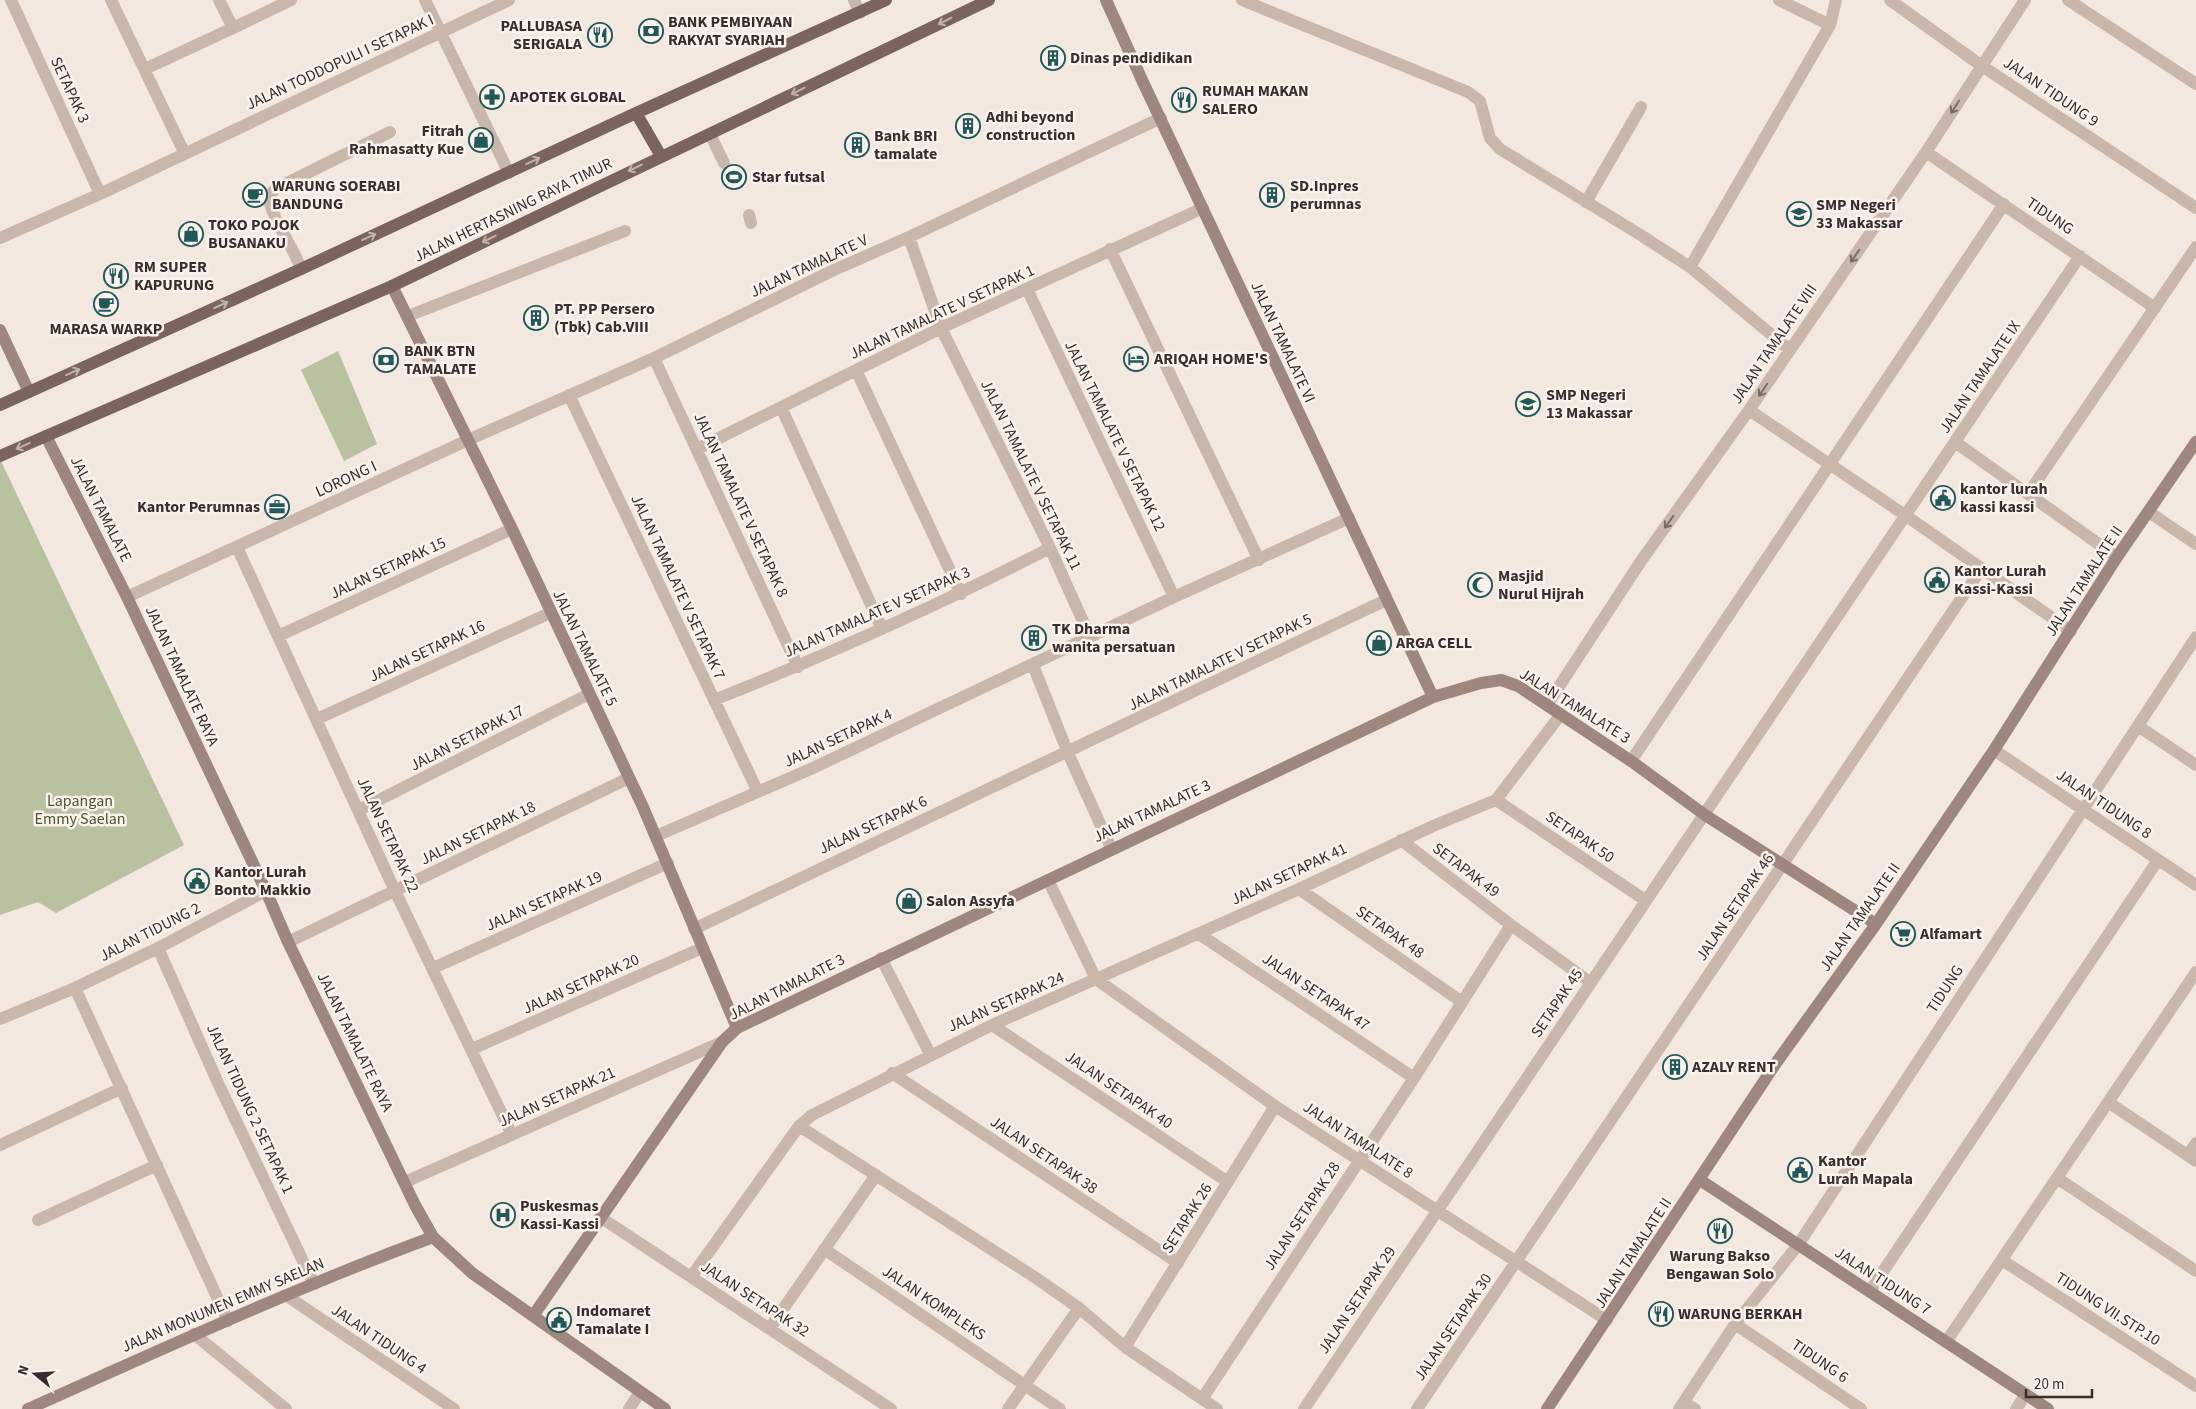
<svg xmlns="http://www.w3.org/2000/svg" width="2196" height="1409" font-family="'Source Sans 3',sans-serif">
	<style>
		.green { fill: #b9c1a1 }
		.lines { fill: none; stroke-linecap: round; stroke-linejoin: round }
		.lane { stroke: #cab7ac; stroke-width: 12 }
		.street { stroke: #cab7ac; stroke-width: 12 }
		.secondary { stroke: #9e877e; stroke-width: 12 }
		.primary { stroke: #7a645d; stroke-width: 12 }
		.oneway { stroke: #c0b3ac }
		.oneway2 { stroke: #7a6c65 }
		.labels { text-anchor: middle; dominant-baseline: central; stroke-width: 5; stroke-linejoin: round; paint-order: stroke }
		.poi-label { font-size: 16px; font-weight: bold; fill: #392e2b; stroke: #faf3ed; text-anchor: start }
		.street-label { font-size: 16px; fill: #392e2b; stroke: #faf3ed }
		.park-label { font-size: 16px; fill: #4b5630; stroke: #faf3ed }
	</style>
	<rect width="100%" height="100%" fill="#f2e8e0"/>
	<path class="green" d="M338 351 377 444 344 461 301 370Z
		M0 459 184 845 56 913 38 902 0 915Z"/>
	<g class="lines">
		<path class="lane" d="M710 134 724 163
			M749 215 751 223
			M301 269C293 245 271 219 269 197L275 189 390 132"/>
		<path class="street" d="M11 0 100 194
			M111 0 184 152
			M219 0 233 28 291 0
			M425 0 509 173
			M854 0 860 13
			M1242 0 1468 92 1480 101 1490 138 1500 149 1639 234 1690 267 1790 350
			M1779 0 1830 25
			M1890 0 1982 66 2196 208
			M2068 0 2196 84
			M145 69 233 28
			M1926 152 2155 308
			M1586 202 1641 107
			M909 237 941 328 1050 548 1090 637
			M0 238 100 194 509 0
			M1110 249 1259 560
			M1690 267 1830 25 1836 0
			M1027 289 1174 597
			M408 316 625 231
			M654 358 798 667
			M856 370 961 594
			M569 395 758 792
			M781 407 882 629
			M1749 410 1905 515 2071 631
			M1955 442 2117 557
			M697 449 941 328 1203 208
			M2028 494 2196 247
			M2149 512 2196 544
			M237 547 395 891 512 1135
			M127 597 468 440 654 358 834 270 909 237 1161 118
			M278 636 512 529
			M1033 665 1068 753 1111 848
			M714 700C829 654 941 604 1050 548
			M1547 705 1641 561 1749 410 1926 152 2025 0
			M317 719 550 613
			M2138 726 2196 765
			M1994 750 2196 885
			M1631 761 2004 204
			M1496 800 1645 900
			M1496 800 1561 714
			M359 810 589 694
			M656 836 813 768 1174 597 1349 518
			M1401 840 1511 925 1591 983
			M1048 880 1096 979 1275 1106 1607 1320
			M1299 889 1462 1002
			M694 929 1386 600
			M1199 934 1414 1078
			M288 942 629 778
			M158 948 218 1083 314 1284
			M881 958 930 1054
			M433 968 668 863
			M75 988 228 1321
			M0 1019 75 988 158 948 266 891
			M992 1025 1228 1182
			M472 1049 702 948
			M892 1073 1178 1263
			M2108 1102 2196 1161
			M799 1126 1036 1278 1079 1308 1125 1347 1217 1409
			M0 1145 122 1088
			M2188 1155 2196 1143
			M2057 1178 2196 1271
			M405 1182 722 1042
			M600 1217 891 1409
			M38 1220 157 1165
			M824 1249 1060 1409
			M2002 1260 2196 1386
			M691 1277 799 1126 812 1115 992 1025 1299 889 1433 826 1496 800
			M1870 1291 2158 860
			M287 1296 454 1409
			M1735 1324 1861 1409
			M770 1328 876 1175
			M194 1334 286 1409
			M1946 1342 2196 972
			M1125 1347 1275 1106
			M1202 1399 1414 1078 1511 925
			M1684 1402 1695 1409
			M629 1409 640 1392
			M1008 1409 1079 1308
			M1304 1409 2080 256
			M1417 1409 1981 569
			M1679 1409 1735 1324 1798 1245 2196 637
			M2016 1409 2026 1394"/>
		<path class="secondary" d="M1106 0 1142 80 1433 697
			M392 286 512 529 643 807 737 1028
			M0 330 29 392
			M46 436 127 597 266 891 288 942 415 1205 433 1237 472 1273 665 1409
			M1700 1180 2048 1409
			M533 1316 722 1042 737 1028C968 916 1200 806 1433 697L1481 683 1501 680 1518 686 1631 761 1705 815 1876 924
			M28 1409C162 1349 295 1288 433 1237
			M1547 1409 1776 1063 1876 924 1994 750 2117 557 2196 442"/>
		<path class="primary" d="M636 113 661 156
			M0 405 301 269 636 113 886 0
			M0 456 392 286 989 0"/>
	</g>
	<defs><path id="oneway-shaft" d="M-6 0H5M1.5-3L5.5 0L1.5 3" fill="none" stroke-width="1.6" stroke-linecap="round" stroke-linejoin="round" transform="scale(1.25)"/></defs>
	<g class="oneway">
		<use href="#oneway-shaft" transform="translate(945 21) rotate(154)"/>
		<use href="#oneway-shaft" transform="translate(798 91) rotate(154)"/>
		<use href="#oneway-shaft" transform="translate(533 161) rotate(-25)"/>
		<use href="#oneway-shaft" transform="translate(635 168) rotate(154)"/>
		<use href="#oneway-shaft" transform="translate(369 237) rotate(-25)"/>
		<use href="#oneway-shaft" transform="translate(489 239) rotate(154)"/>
		<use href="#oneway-shaft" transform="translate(221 305) rotate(-24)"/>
		<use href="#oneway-shaft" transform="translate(73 372) rotate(-24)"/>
		<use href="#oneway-shaft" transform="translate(23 446) rotate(156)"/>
	</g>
	<g class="oneway2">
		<use href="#oneway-shaft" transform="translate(1955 107) rotate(123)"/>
		<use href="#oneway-shaft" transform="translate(1855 256) rotate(125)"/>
		<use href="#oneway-shaft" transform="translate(1763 390) rotate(124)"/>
		<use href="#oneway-shaft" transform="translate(1669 522) rotate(126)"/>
	</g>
	<defs>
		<symbol id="bank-ring" viewBox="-11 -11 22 22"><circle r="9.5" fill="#faf3ed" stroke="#225958" stroke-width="1.5"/><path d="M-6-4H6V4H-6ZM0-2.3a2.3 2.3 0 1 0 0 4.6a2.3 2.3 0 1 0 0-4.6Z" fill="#225958"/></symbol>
		<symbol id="restaurant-ring" viewBox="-11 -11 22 22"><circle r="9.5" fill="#faf3ed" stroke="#225958" stroke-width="1.5"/><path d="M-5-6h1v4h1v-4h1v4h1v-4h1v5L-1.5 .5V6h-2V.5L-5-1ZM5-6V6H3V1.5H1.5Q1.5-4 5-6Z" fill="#225958"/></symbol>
		<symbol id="building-ring" viewBox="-11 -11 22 22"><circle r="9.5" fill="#faf3ed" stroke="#225958" stroke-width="1.5"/><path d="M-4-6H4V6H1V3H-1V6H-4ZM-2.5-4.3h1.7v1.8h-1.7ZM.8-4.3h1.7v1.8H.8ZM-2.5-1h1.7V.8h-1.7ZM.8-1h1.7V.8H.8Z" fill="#225958"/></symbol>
		<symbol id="pharmacy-ring" viewBox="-11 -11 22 22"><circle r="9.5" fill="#faf3ed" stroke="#225958" stroke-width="1.5"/><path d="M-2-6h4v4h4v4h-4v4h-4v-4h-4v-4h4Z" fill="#225958"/></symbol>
		<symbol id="shop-ring" viewBox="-11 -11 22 22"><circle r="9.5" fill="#faf3ed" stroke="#225958" stroke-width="1.5"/><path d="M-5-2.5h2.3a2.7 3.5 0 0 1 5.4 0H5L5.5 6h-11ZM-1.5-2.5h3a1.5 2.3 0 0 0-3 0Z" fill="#225958"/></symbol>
		<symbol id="stadium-ring" viewBox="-11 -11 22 22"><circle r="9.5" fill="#faf3ed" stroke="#225958" stroke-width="1.5"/><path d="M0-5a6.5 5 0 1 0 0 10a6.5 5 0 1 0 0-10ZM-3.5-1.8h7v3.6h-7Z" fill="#225958"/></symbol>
		<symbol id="cafe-ring" viewBox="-11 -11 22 22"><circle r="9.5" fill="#faf3ed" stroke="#225958" stroke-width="1.5"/><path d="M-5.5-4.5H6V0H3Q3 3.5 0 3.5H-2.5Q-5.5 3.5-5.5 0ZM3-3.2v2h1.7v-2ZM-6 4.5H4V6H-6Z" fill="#225958"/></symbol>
		<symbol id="school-ring" viewBox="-11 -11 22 22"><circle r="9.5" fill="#faf3ed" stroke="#225958" stroke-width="1.5"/><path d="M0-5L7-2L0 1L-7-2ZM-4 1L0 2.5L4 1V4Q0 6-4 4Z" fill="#225958"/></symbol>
		<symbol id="hotel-ring" viewBox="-11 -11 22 22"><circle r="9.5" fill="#faf3ed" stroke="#225958" stroke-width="1.5"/><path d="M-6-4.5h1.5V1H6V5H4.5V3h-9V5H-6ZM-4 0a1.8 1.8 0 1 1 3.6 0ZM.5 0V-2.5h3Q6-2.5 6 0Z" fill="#225958"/></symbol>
		<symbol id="civic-ring" viewBox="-11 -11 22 22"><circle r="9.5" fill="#faf3ed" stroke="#225958" stroke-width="1.5"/><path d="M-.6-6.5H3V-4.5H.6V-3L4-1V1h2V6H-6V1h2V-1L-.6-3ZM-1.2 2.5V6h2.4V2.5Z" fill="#225958"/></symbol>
		<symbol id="office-ring" viewBox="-11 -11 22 22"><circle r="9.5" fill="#faf3ed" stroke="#225958" stroke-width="1.5"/><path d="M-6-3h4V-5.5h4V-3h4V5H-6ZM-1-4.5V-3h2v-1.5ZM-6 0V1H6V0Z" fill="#225958"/></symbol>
		<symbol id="mosque-ring" viewBox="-11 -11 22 22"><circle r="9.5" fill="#faf3ed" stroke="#225958" stroke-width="1.5"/><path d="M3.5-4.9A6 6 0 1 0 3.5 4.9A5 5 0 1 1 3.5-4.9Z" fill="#225958"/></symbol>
		<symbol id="supermarket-ring" viewBox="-11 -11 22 22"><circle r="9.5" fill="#faf3ed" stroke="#225958" stroke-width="1.5"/><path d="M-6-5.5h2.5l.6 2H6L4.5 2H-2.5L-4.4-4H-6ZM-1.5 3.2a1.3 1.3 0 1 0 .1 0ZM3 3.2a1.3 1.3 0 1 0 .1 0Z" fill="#225958"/></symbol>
		<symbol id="hospital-ring" viewBox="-11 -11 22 22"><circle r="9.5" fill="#faf3ed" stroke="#225958" stroke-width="1.5"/><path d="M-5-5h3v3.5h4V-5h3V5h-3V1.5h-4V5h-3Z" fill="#225958"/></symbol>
	</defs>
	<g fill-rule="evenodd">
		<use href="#bank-ring" x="637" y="17" width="28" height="28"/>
		<use href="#restaurant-ring" x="586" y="21" width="28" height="28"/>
		<use href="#building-ring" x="1039" y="44" width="28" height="28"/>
		<use href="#pharmacy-ring" x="478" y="83" width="28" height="28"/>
		<use href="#restaurant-ring" x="1170" y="86" width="28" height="28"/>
		<use href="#building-ring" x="954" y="112" width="28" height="28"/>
		<use href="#shop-ring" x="467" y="126" width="28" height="28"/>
		<use href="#building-ring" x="843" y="131" width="28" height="28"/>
		<use href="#stadium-ring" x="720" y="163" width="28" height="28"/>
		<use href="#cafe-ring" x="241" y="181" width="28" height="28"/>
		<use href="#building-ring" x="1258" y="181" width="28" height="28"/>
		<use href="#school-ring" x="1785" y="200" width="28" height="28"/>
		<use href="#shop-ring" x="177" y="220" width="28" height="28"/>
		<use href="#restaurant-ring" x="102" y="262" width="28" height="28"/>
		<use href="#cafe-ring" x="92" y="290" width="28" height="28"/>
		<use href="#building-ring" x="522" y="304" width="28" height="28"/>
		<use href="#hotel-ring" x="1122" y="345" width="28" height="28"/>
		<use href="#bank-ring" x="372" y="346" width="28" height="28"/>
		<use href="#school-ring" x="1514" y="390" width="28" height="28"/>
		<use href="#civic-ring" x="1929" y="484" width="28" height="28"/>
		<use href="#office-ring" x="263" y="493" width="28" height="28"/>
		<use href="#civic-ring" x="1923" y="566" width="28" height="28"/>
		<use href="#mosque-ring" x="1466" y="571" width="28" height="28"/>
		<use href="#building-ring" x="1020" y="624" width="28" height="28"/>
		<use href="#shop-ring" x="1365" y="629" width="28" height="28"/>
		<use href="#civic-ring" x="183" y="867" width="28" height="28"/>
		<use href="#shop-ring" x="895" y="887" width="28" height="28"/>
		<use href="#supermarket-ring" x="1889" y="920" width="28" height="28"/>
		<use href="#building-ring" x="1661" y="1053" width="28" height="28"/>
		<use href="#civic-ring" x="1786" y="1156" width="28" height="28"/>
		<use href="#hospital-ring" x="489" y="1201" width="28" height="28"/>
		<use href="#restaurant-ring" x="1706" y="1217" width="28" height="28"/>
		<use href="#restaurant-ring" x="1647" y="1300" width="28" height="28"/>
		<use href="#civic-ring" x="545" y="1306" width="28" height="28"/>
	</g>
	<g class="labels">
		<g class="poi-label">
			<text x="668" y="22">BANK PEMBIYAAN<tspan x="668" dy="18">RAKYAT SYARIAH</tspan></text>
			<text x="582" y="26" text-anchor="end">PALLUBASA<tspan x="582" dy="18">SERIGALA</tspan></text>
			<text x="1070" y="58">Dinas pendidikan</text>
			<text x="1202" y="91">RUMAH MAKAN<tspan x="1202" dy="18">SALERO</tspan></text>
			<text x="510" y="97">APOTEK GLOBAL</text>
			<text x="986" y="117">Adhi beyond<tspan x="986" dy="18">construction</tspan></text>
			<text x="464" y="131" text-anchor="end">Fitrah<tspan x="464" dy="18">Rahmasatty Kue</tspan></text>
			<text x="874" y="136">Bank BRI<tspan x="874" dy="18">tamalate</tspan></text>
			<text x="752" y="177">Star futsal</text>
			<text x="272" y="186">WARUNG SOERABI<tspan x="272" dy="18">BANDUNG</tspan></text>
			<text x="1290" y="186">SD.Inpres<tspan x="1290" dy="18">perumnas</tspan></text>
			<text x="1816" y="205">SMP Negeri<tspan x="1816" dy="18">33 Makassar</tspan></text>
			<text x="208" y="225">TOKO POJOK<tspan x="208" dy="18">BUSANAKU</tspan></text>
			<text x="134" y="267">RM SUPER<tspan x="134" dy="18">KAPURUNG</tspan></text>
			<text x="554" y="309">PT. PP Persero<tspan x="554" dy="18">(Tbk) Cab.VIII</tspan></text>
			<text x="106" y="329" text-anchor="middle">MARASA WARKP</text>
			<text x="404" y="351">BANK BTN<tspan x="404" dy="18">TAMALATE</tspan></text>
			<text x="1154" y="359">ARIQAH HOME'S</text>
			<text x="1546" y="395">SMP Negeri<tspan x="1546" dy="18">13 Makassar</tspan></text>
			<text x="1960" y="489">kantor lurah<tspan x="1960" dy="18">kassi kassi</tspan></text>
			<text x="260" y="507" text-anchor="end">Kantor Perumnas</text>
			<text x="1954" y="571">Kantor Lurah<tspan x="1954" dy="18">Kassi-Kassi</tspan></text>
			<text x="1498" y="576">Masjid<tspan x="1498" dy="18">Nurul Hijrah</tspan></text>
			<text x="1052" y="629">TK Dharma<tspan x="1052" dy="18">wanita persatuan</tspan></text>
			<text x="1396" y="643">ARGA CELL</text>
			<text x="214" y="872">Kantor Lurah<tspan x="214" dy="18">Bonto Makkio</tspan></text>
			<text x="926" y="901">Salon Assyfa</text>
			<text x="1920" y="934">Alfamart</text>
			<text x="1692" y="1067">AZALY RENT</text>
			<text x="1818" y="1161">Kantor<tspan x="1818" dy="18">Lurah Mapala</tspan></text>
			<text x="520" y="1206">Puskesmas<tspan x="520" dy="18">Kassi-Kassi</tspan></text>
			<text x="1720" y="1256" text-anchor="middle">Warung Bakso<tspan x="1720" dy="18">Bengawan Solo</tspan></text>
			<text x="576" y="1311">Indomaret<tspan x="576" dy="18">Tamalate I</tspan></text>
			<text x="1678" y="1314">WARUNG BERKAH</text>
		</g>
		<g class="street-label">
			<text transform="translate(340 62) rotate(-25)">JALAN TODDOPULI I SETAPAK I</text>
			<text transform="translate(70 90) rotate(65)">SETAPAK 3</text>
			<text transform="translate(2051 92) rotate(34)">JALAN TIDUNG 9</text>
			<text transform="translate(513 210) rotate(-26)">JALAN HERTASNING RAYA TIMUR</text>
			<text transform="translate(2050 216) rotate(34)">TIDUNG</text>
			<text transform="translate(809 266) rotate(-25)">JALAN TAMALATE V</text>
			<text transform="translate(942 312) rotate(-25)">JALAN TAMALATE V SETAPAK 1</text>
			<text transform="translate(1283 342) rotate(65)">JALAN TAMALATE VI</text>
			<text transform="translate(1774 344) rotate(-56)">JALAN TAMALATE VIII</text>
			<text transform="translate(1980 377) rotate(-56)">JALAN TAMALATE IX</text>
			<text transform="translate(1115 436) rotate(64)">JALAN TAMALATE V SETAPAK 12</text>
			<text transform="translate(1031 475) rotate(64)">JALAN TAMALATE V SETAPAK 11</text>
			<text transform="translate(346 479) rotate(-25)">LORONG I</text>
			<text transform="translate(741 505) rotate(65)">JALAN TAMALATE V SETAPAK 8</text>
			<text transform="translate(101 509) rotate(63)">JALAN TAMALATE</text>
			<text transform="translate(388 568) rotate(-25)">JALAN SETAPAK 15</text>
			<text transform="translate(2084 581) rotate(-57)">JALAN TAMALATE II</text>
			<text transform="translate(678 587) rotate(65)">JALAN TAMALATE V SETAPAK 7</text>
			<text transform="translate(877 612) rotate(-24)">JALAN TAMALATE V SETAPAK 3</text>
			<text transform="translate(585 648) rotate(64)">JALAN TAMALATE 5</text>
			<text transform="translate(427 651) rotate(-25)">JALAN SETAPAK 16</text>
			<text transform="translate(1220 662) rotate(-26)">JALAN TAMALATE V SETAPAK 5</text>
			<text transform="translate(182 676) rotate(65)">JALAN TAMALATE RAYA</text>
			<text transform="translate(1575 706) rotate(32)">JALAN TAMALATE 3</text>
			<text transform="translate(467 738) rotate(-27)">JALAN SETAPAK 17</text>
			<text transform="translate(838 738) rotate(-25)">JALAN SETAPAK 4</text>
			<text transform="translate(2104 804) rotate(34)">JALAN TIDUNG 8</text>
			<text transform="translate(1152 811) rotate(-25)">JALAN TAMALATE 3</text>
			<text transform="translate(873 825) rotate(-25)">JALAN SETAPAK 6</text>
			<text transform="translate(478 833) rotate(-26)">JALAN SETAPAK 18</text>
			<text transform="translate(388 835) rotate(65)">JALAN SETAPAK 22</text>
			<text transform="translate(1580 837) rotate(34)">SETAPAK 50</text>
			<text transform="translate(1466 870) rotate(37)">SETAPAK 49</text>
			<text transform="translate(1289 874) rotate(-25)">JALAN SETAPAK 41</text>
			<text transform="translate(544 901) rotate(-24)">JALAN SETAPAK 19</text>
			<text transform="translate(1735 907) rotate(-56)">JALAN SETAPAK 46</text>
			<text transform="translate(1860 917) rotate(-55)">JALAN TAMALATE II</text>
			<text transform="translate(150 932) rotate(-27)">JALAN TIDUNG 2</text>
			<text transform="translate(1390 932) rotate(35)">SETAPAK 48</text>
			<text transform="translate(581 984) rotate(-24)">JALAN SETAPAK 20</text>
			<text transform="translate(787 987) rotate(-27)">JALAN TAMALATE 3</text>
			<text transform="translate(1945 989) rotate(-57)">TIDUNG</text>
			<text transform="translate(1316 992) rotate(34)">JALAN SETAPAK 47</text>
			<text transform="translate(1006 1002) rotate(-24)">JALAN SETAPAK 24</text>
			<text transform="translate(1557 1003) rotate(-56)">SETAPAK 45</text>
			<text transform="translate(355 1042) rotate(64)">JALAN TAMALATE RAYA</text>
			<text transform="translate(1119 1090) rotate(34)">JALAN SETAPAK 40</text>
			<text transform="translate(557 1097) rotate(-24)">JALAN SETAPAK 21</text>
			<text transform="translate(250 1109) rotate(65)">JALAN TIDUNG 2 SETAPAK 1</text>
			<text transform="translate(1358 1140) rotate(33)">JALAN TAMALATE 8</text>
			<text transform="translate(1044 1155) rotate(34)">JALAN SETAPAK 38</text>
			<text transform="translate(1302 1216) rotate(-57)">JALAN SETAPAK 28</text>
			<text transform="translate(1187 1218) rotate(-58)">SETAPAK 26</text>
			<text transform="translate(1633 1253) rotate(-57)">JALAN TAMALATE II</text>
			<text transform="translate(1883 1281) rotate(33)">JALAN TIDUNG 7</text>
			<text transform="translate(755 1299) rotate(33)">JALAN SETAPAK 32</text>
			<text transform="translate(1357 1300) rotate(-56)">JALAN SETAPAK 29</text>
			<text transform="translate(934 1303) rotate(34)">JALAN KOMPLEKS</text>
			<text transform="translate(223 1305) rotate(-23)">JALAN MONUMEN EMMY SAELAN</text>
			<text transform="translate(2108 1309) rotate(33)">TIDUNG VII.STP.10</text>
			<text transform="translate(1453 1327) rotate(-56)">JALAN SETAPAK 30</text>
			<text transform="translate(379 1339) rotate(34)">JALAN TIDUNG 4</text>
			<text transform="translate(1820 1361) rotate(34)">TIDUNG 6</text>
		</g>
		<g class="park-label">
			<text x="80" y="801">Lapangan<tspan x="80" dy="18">Emmy Saelan</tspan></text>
		</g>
	</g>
	<g transform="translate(35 1374) rotate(288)" stroke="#faf3ed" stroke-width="4" paint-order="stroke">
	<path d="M0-4L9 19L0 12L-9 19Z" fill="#392e2b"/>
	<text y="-8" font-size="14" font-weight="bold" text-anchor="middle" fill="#392e2b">N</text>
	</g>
	<path d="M2026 1389v8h66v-8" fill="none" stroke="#392e2b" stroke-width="2.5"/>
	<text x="2034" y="1389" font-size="15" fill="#392e2b" stroke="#faf3ed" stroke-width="4" paint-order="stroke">20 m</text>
</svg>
